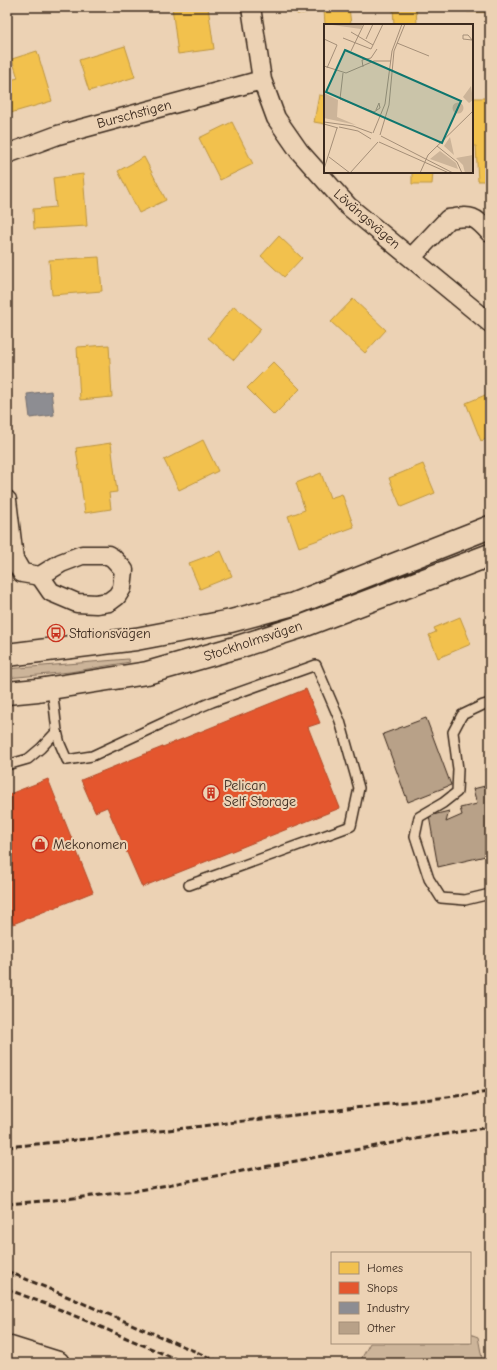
<svg xmlns="http://www.w3.org/2000/svg" width="497" height="1370" font-family="'Comic Neue',sans-serif">
	<style>
		.green { fill: #ccb499; stroke: #846f5c }
		.homes { fill: #f2c14e; stroke: #bb9440 }
		.shops { fill: #e4572e; stroke: #b14a29 }
		.industry { fill: #8d8d92; stroke: #746f6f }
		.building { fill: #b8a188; stroke: #3b2a1e }
		.lines { fill: none; stroke-linecap: round; stroke-linejoin: round }
		.lane-casing { stroke: #3b2a1e; stroke-width: 12 }
		.street-casing { stroke: #3b2a1e; stroke-width: 21 }
		.secondary-casing { stroke: #3b2a1e; stroke-width: 25 }
		.lane { stroke: #ecd2b4; stroke-width: 9 }
		.street { stroke: #ecd2b4; stroke-width: 18 }
		.secondary { stroke: #ecd2b4; stroke-width: 22 }
		.rail { stroke: #3b2a1e; stroke-width: 3; stroke-dasharray: 6 3; stroke-linecap: butt }
		.labels { text-anchor: middle; dominant-baseline: central; stroke-width: 4; stroke-linejoin: round; paint-order: stroke }
		.street-label { font-size: 14px; fill: #3b2a1e; stroke: #ecd2b4 }
		.poi-label { font-size: 14px; fill: #3b2a1e; stroke: #ecd2b4; text-anchor: start }
		.inset-road { fill: none; stroke: #a58f78; stroke-width: 1 }
		.view { fill: #0f766e; fill-opacity: 0.15; stroke: #0f766e; stroke-width: 2 }
		.inset-edge { fill: none; stroke: #3b2a1e; stroke-width: 2 }
	</style>
	<rect width="100%" height="100%" fill="#ecd2b4"/>
	<filter id="ink" filterUnits="userSpaceOnUse"><feTurbulence type="fractalNoise" baseFrequency=".025" numOctaves="2"/><feDisplacementMap in="SourceGraphic" scale="8" xChannelSelector="R" yChannelSelector="G"/><feConvolveMatrix kernelMatrix="1 2 1 2 8 2 1 2 1" color-interpolation-filters="sRGB"/></filter>
	<g filter="url(#ink)">
		<path class="green" d="M128 659 130 662 70 672 7 678V669Z
			M470 1334 478 1337 482 1358 480 1363H359L370 1343H470Z"/>
		<path class="homes" d="M172 7H208L214 49 178 54Z
			M296 7H349L351 25H325L324 10 297 14Z
			M393 7H416L417 25H394Z
			M466 7H488V12H467Z
			M125 46 135 77 89 91 79 60Z
			M37 51 52 101 7 114V81L18 78 12 59Z
			M319 95 325 96V124L314 122Z
			M472 98H490V181H478L476 146H472V120H473Z
			M232 122 253 164 220 180 199 138Z
			M144 157 166 200 139 213 118 171Z
			M412 172H433L432 184H412Z
			M83 174 87 226 34 229 33 209 56 207 53 178Z
			M279 236 302 258 284 277 261 256Z
			M99 257 102 291 52 295 49 260Z
			M353 299 386 330 365 353 331 322Z
			M234 306 261 329 234 360 208 338Z
			M109 345 112 397 80 400 77 347Z
			M273 362 300 389 274 415 247 388Z
			M490 393V438L481 441 466 403Z
			M203 440 218 471 179 490 164 460Z
			M111 443 117 492 109 493 111 509 85 513 76 448Z
			M423 464 435 493 401 507 389 478Z
			M321 473 330 498 342 494 354 527 299 547 288 516 305 510 296 483Z
			M221 551 232 576 200 589 189 563Z
			M460 617 471 644 438 658 429 635 436 632 434 628Z"/>
		<path class="shops" d="M306 689 320 723 308 727 340 808 142 887 107 807 95 812 81 780Z
			M48 779 93 892 13 924 7 909V795Z"/>
		<path class="industry" d="M51 391 54 415 30 418 27 394Z"/>
		<path class="building" d="M426 718 451 785 408 802 383 734Z
			M490 768V855L438 867 429 816 449 811 446 822 462 815 460 808 477 804 473 789 489 785 485 769Z"/>
		<g class="lines">
			<defs>
				<path id="lane" d="M490 703 483 705 462 715 453 732 458 769 457 792 443 803 419 817 415 836 429 879 441 898 465 900 490 894
					M57 731 60 744 67 760 92 756 165 722 212 702 316 665 340 721 359 788 351 826 189 885
					M7 765 28 759 41 748 57 731 52 688"/>
				<path id="street" d="M251 7 262 80 276 118 299 151 348 206 490 323
					M7 154 58 135 262 80
					M411 258 448 219C471 216 473 214 490 233
					M7 500 14 559 22 573 40 576 61 563 82 555H108L113 558 124 570 122 588 117 596 109 602 96 604 77 603 51 592 40 576"/>
				<path id="secondary" d="M7 655 136 639 231 621 294 604 490 527
					M7 693 38 690 147 673 238 647 303 626 490 555
					M7 1347 58 1363"/>
			</defs>
			<use href="#lane" class="lane-casing"/>
			<use href="#street" class="street-casing"/>
			<use href="#secondary" class="secondary-casing"/>
			<use href="#lane" class="lane"/>
			<use href="#street" class="street"/>
			<use href="#secondary" class="secondary"/>
			<path class="rail" d="M7 1147 126 1135 490 1092
				M7 1204 65 1199 135 1191 403 1141 490 1127
				M7 1271 66 1296 222 1363
				M7 1289 61 1310 185 1363"/>
		</g>
	</g>
	<defs>
		<symbol id="bus-ring" viewBox="-11 -11 22 22"><circle r="9.5" fill="#ecd2b4" stroke="#c8321e" stroke-width="1.5"/><path d="M-5-6H5V4H4V6H2V4H-2V6H-4V4H-5ZM-3.5-4V0h7V-4ZM-3.5 1.2v1.5H-2V1.2ZM2 1.2v1.5H3.5V1.2Z" fill="#c8321e"/></symbol>
		<symbol id="building-ring" viewBox="-11 -11 22 22"><circle r="9.5" fill="#ecd2b4" stroke="#c8321e" stroke-width="1.5"/><path d="M-4-6H4V6H1V3H-1V6H-4ZM-2.5-4.3h1.7v1.8h-1.7ZM.8-4.3h1.7v1.8H.8ZM-2.5-1h1.7V.8h-1.7ZM.8-1h1.7V.8H.8Z" fill="#c8321e"/></symbol>
		<symbol id="shop-ring" viewBox="-11 -11 22 22"><circle r="9.5" fill="#ecd2b4" stroke="#c8321e" stroke-width="1.5"/><path d="M-5-2.5h2.3a2.7 3.5 0 0 1 5.4 0H5L5.5 6h-11ZM-1.5-2.5h3a1.5 2.3 0 0 0-3 0Z" fill="#c8321e"/></symbol>
	</defs>
	<g fill-rule="evenodd">
		<use href="#bus-ring" x="46" y="623" width="20" height="20"/>
		<use href="#building-ring" x="201" y="783" width="20" height="20"/>
		<use href="#shop-ring" x="30" y="834" width="20" height="20"/>
	</g>
	<g class="labels">
		<g class="street-label">
			<text transform="translate(134 114) rotate(-15)">Burschstigen</text>
			<text transform="translate(367 219) rotate(41)">Lövängsvägen</text>
			<text transform="translate(253 641) rotate(-18)">Stockholmsvägen</text>
		</g>
		<g class="poi-label">
			<text x="69" y="633">Stationsvägen</text>
			<text x="224" y="785">Pelican<tspan x="224" dy="16">Self Storage</tspan></text>
			<text x="53" y="844">Mekonomen</text>
		</g>
	</g>
	<g transform="translate(324 24)">
		<rect width="149" height="149" fill="#ecd2b4"/>
		<path d="M1 0H39L37 5ZM147 62 149 76 145 79 139 73ZM0 69 14 76 13 93 32 101 0 94ZM128.5 84a5.5 5.5 0 1 1 11 0a5.5 5.5 0 1 1-11 0ZM126 113 130 131 120 122ZM116 127 132 139 134 145 106 135ZM149 131V149H141L139 141 132 134Z" fill="#ccb499"/>
		<path class="inset-road" d="M27 8 49 21 59 0M19 14 47 25 49 21M0 15 13 21 3 44M42 15 49 0M148 16 139 15V11H144L149 17M73 19 105 32M27 27 40 0M0 42 22 49 50 37H67M39 43 38 36 47 34 53 25M19 49 16 75 50 88 56 84 55 79 52 86M0 98 29 102 48 109M0 100 14 104M15 103 34 107 47 115M49 109 61 80 68 27 78 0M56 111 65 81 70 27 81 0M57 112 129 149M55 118 125 149M113 122 133 138 138 149M5 133 26 149M0 145 13 104M26 149 54 118M96 149 104 131 149 87"/>
		<path class="view" d="M21 26 137 77 118 119 2 68Z"/>
		<rect width="149" height="149" class="inset-edge"/>
	</g>
	<rect width="497" height="1370" fill="none" stroke="#ecd2b4" stroke-width="24"/>
	<rect x="12" y="12" width="473" height="1346" fill="none" stroke="#3b2a1e" stroke-width="1.5" filter="url(#ink)"/>
	<rect x="331" y="1252" width="140" height="92" fill="#ecd2b4" stroke="#a58f78"/>
	<rect x="339" y="1262" width="20" height="12" fill="#f2c14e" stroke="#a58f78"/>
	<text x="367" y="1272" font-size="12" fill="#3b2a1e">Homes</text>
	<rect x="339" y="1282" width="20" height="12" fill="#e4572e" stroke="#a58f78"/>
	<text x="367" y="1292" font-size="12" fill="#3b2a1e">Shops</text>
	<rect x="339" y="1302" width="20" height="12" fill="#8d8d92" stroke="#a58f78"/>
	<text x="367" y="1312" font-size="12" fill="#3b2a1e">Industry</text>
	<rect x="339" y="1322" width="20" height="12" fill="#b8a188" stroke="#a58f78"/>
	<text x="367" y="1332" font-size="12" fill="#3b2a1e">Other</text>
</svg>
